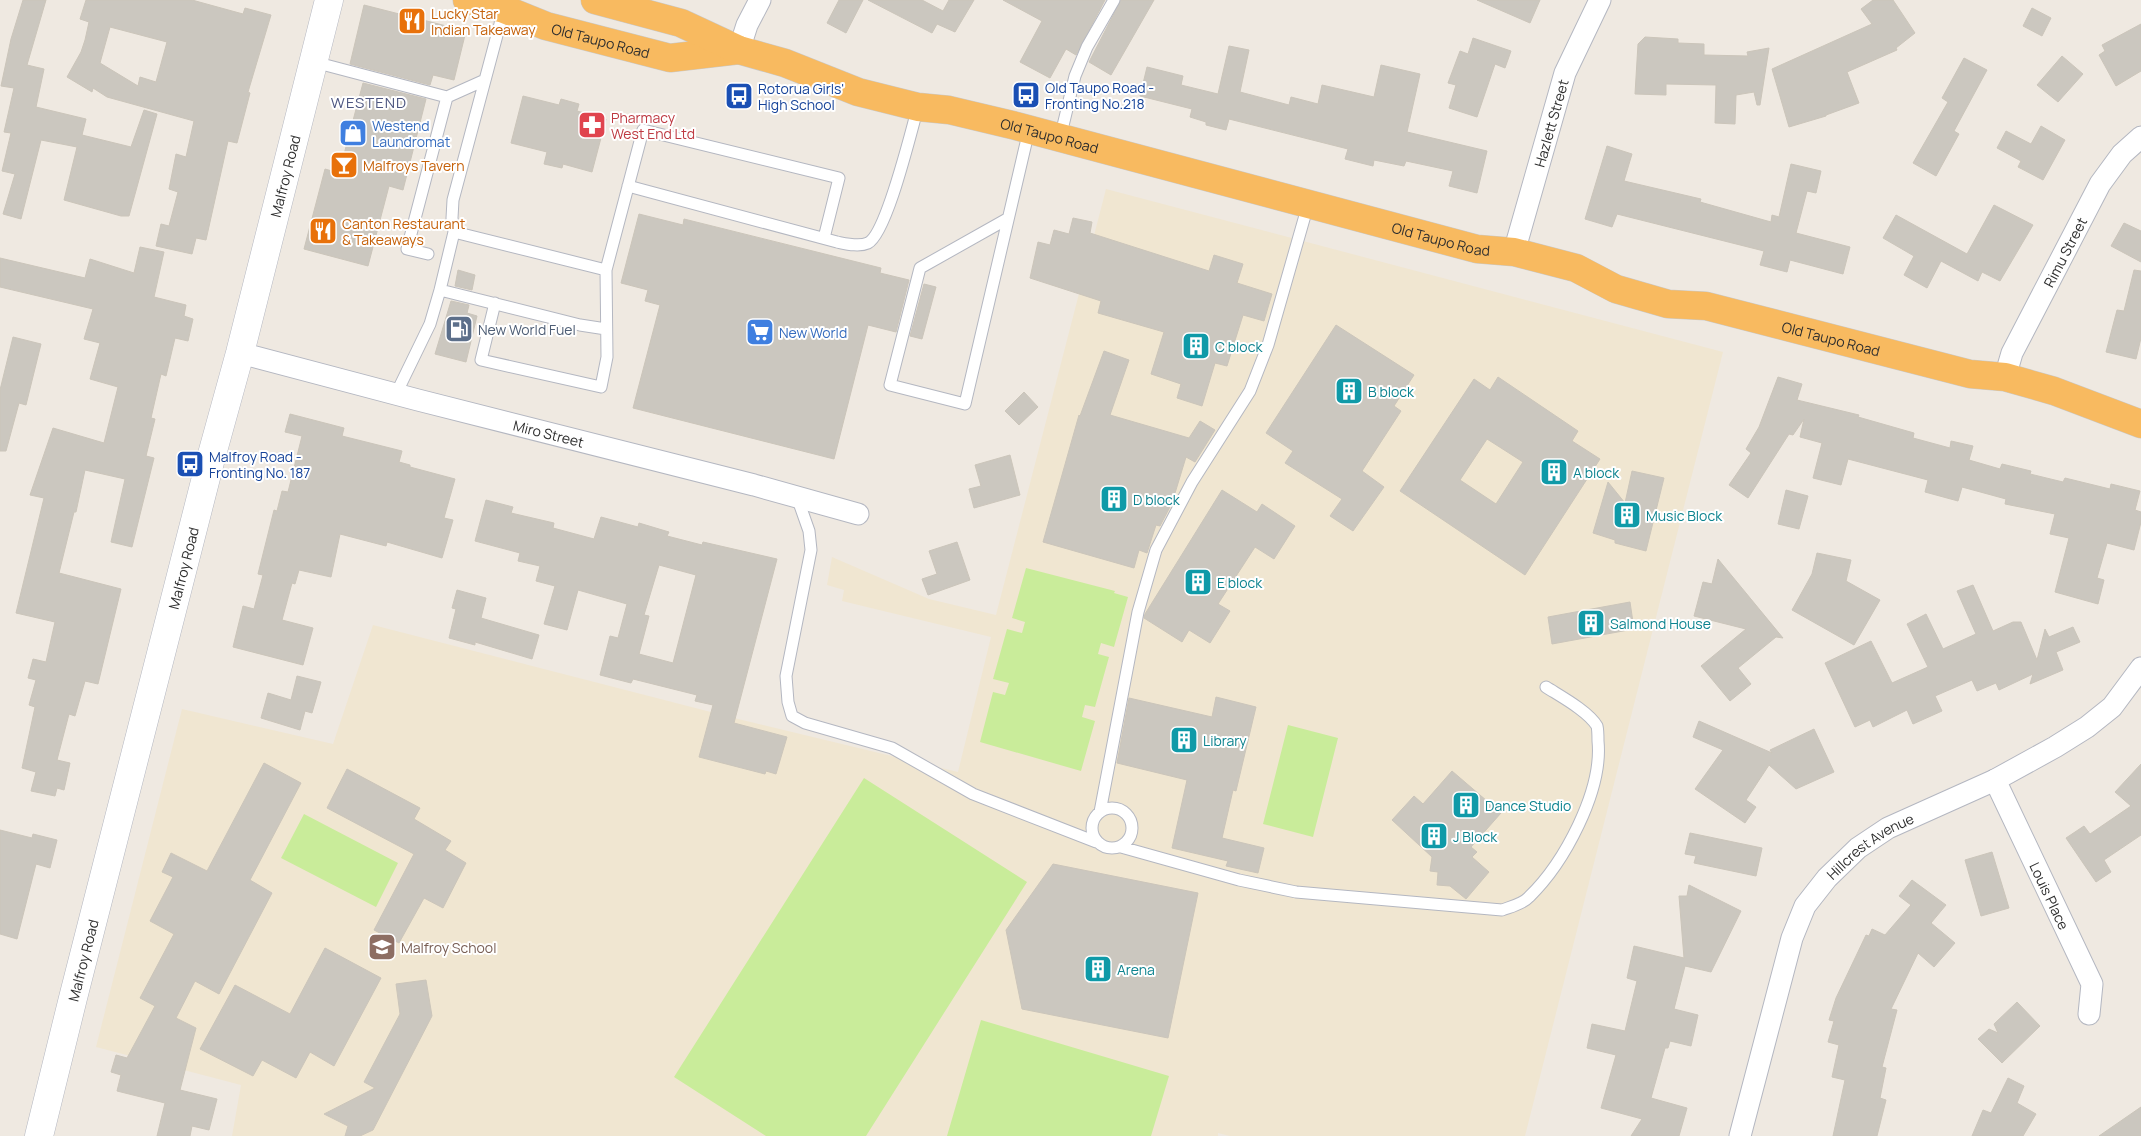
<svg xmlns="http://www.w3.org/2000/svg" width="2141" height="1136" font-family="Manrope,sans-serif">
	<style>
		.education { fill: #f0e6d1 }
		.pitch { fill: #c9ec9a }
		.building { fill: #cbc7bf; stroke: #cbc5ba; fill-rule: evenodd }
		.lines { fill: none; stroke-linecap: round; stroke-linejoin: round }
		.service-casing { stroke: #b4b7c1; stroke-width: 13 }
		.minor-casing { stroke: #b4b7c1; stroke-width: 23 }
		.secondary-casing { stroke: #b4b7c1; stroke-width: 29 }
		.trunk-casing { stroke: #c9c9c9; stroke-width: 29 }
		.service { stroke: #fff; stroke-width: 11 }
		.minor { stroke: #fff; stroke-width: 21 }
		.secondary { stroke: #fff; stroke-width: 28 }
		.trunk { stroke: #f8ba60; stroke-width: 28 }
		.labels { text-anchor: middle; dominant-baseline: central; stroke-width: 4; stroke-linejoin: round; paint-order: stroke }
		.food-label { font-size: 14px; fill: #c56008; stroke: #fff; text-anchor: start }
		.street-label { font-size: 14px; fill: #2e2e2e; stroke: #fff }
		.transit-label { font-size: 14px; fill: #164399; stroke: #fff; text-anchor: start }
		.health-label { font-size: 14px; fill: #be3a42; stroke: #fff; text-anchor: start }
		.shop-label { font-size: 14px; fill: #366cbe; stroke: #fff; text-anchor: start }
		.service-label { font-size: 14px; fill: #4e5e75; stroke: #fff; text-anchor: start }
		.culture-label { font-size: 14px; fill: #0d838f; stroke: #fff; text-anchor: start }
		.education-label { font-size: 14px; fill: #785e54; stroke: #fff; text-anchor: start }
		.neighbourhood-label { font-size: 15px; letter-spacing: 1px; fill: #4d5680; stroke: #fff }
	</style>
	<rect width="100%" height="100%" fill="#efe9e1"/>
	<path class="education" d="M1106 189 1723 352 1525 1136H1230L1218 1133V1136H232L241 1085 96 1047 182 709 333 744 373 625 738 719 958 772 991 637 842 601 844 590 827 585 832 557 929 599 996 615Z"/>
	<path class="pitch" d="M1026 568 1115 591 1114 593 1128 597 1114 647 1101 643 1098 654 1109 657 1095 707 1085 705 1082 717 1095 721 1081 771 980 742 993 692 1005 695 1009 683 993 679 1007 629 1022 633 1025 622 1012 618Z
		M1288 725 1338 738 1313 837 1263 824Z
		M864 778 1027 882 866 1136H766L674 1077Z
		M304 814 398 863 376 907 281 858Z
		M981 1020 1169 1076 1151 1136H947Z"/>
	<path class="building" d="M23 0H46L27 65 44 69 36 107 86 119 82 135 131 147 144 110 157 114 129 216H121L64 200 77 147 41 140 21 219 3 214 15 174 2 171 11 133 4 132 14 88 1 86 11 39Z
		M86 0H192L243 14 245 8 271 15 248 92 250 93 237 143 228 141 206 240 196 238 192 254 156 246 161 224 169 226 178 192 169 189 176 154 186 157 194 121 107 97 93 88 92 92 67 77 81 52 85 40 89 22 80 19ZM110 27 167 42 156 82 140 77 138 86 100 63Z
		M839 0H863L846 33 827 23Z
		M868 0H922L943 11 949 0H974L955 32 937 24 932 33Z
		M1003 0H1105L1076 55 1066 49 1050 78 1020 62 1042 21Z
		M1121 0H1154L1111 75 1089 62Z
		M1477 0H1540L1530 23Z
		M1873 0H1893L1915 33 1896 48 1897 50 1847 72 1859 103 1826 115V116L1789 127 1772 69 1872 24 1861 9Z
		M364 5 466 31 454 80 433 75 430 85 350 64Z
		M2032 8 2051 18 2042 36 2023 26Z
		M2141 24V71L2116 86 2099 55 2105 51 2102 45Z
		M1645 37 1678 39V43L1704 44V55L1748 56 1747 52 1769 48 1760 105H1757L1754 92 1736 95 1735 124 1715 123 1716 85 1666 84V95L1635 94 1638 44Z
		M1473 38 1511 51 1505 68 1495 64 1477 117 1449 108 1456 85 1448 83 1460 51 1468 54Z
		M1229 46 1249 50 1240 92 1289 105 1291 97 1318 104 1322 85 1374 97 1381 65 1420 74 1407 132 1487 151 1477 193 1449 186 1453 171 1406 161 1404 166 1374 160 1373 166 1345 159 1348 149 1229 119 1226 130 1206 125V122L1190 117 1192 109 1140 96 1147 67 1183 76 1181 85 1218 94Z
		M2062 56 2083 74 2058 102 2037 85Z
		M1964 58 1987 70 1954 131 1959 134 1936 176 1913 163 1948 102 1942 98Z
		M363 83 426 99 403 190 389 186 368 266 304 249 325 169 339 173Z
		M523 96 559 105 561 99 579 104 577 111 606 119 592 172 563 164 562 168 544 164 547 152 511 143Z
		M2041 126 2065 140 2043 180 2018 167 2021 161 1997 148 2006 131 2031 144Z
		M1607 146 1632 154 1624 181 1701 199 1700 202 1771 222 1772 215 1779 217 1791 164 1821 171 1816 193 1807 191 1796 233 1850 247 1843 274 1790 260 1787 272 1760 265 1764 251 1617 214 1612 227 1585 219Z
		M1994 205 2033 225 2000 281 1982 272 1978 281 1941 261 1927 288 1904 275 1914 256 1883 238 1896 215 1967 254Z
		M639 214 683 225 684 219 881 268 880 273 909 280 896 332 868 325 834 459 633 408 660 305 645 301 648 290 621 283Z
		M1073 218 1092 222 1090 233 1209 271 1214 255 1243 264 1237 283 1272 294 1264 321 1243 315 1227 366 1215 363 1202 406 1177 398 1181 384 1151 374 1164 332 1098 313 1101 301 1030 278 1038 242 1050 245 1054 230 1069 234Z
		M2124 223 2141 231V262L2111 246Z
		M140 247 164 252 154 297 186 305 184 316 193 319 188 341 175 338 166 376 161 374 151 418 155 419 146 456 154 458 132 547 111 542 125 479 85 470 76 512H74L59 573 121 589 98 684 85 681 75 716 69 714 57 760 70 763 64 790 57 788 55 796 31 791 36 772 22 768 35 707 29 705 36 680 28 678 33 659 46 662 55 622 16 613 44 498 30 495 53 428 104 443 118 387 90 379 100 343 84 339 93 309 0 287V258L85 278 90 259 134 273Z
		M458 270 475 275 472 290 455 286Z
		M2134 270 2141 271V338L2136 359 2106 352 2117 310 2124 311Z
		M924 284 936 287 922 339 910 336Z
		M451 301 469 305 467 313 477 316 466 362 435 354Z
		M1336 325 1414 375 1394 406 1401 411 1362 471 1384 487 1353 531 1330 516 1342 499 1285 463 1293 451 1266 433Z
		M13 337 41 344 26 405 19 403 6 451H0V390Z
		M1104 351 1129 360 1110 415 1189 438 1200 421 1215 430 1195 462 1186 457 1172 503 1160 526 1156 525 1147 553 1139 550 1134 568 1043 542 1079 415 1080 416Z
		M1498 377 1578 431 1572 441 1600 459 1525 575 1400 491 1474 379 1490 390ZM1487 439 1523 462 1496 504 1460 480Z
		M1778 377 1802 384 1797 400 1859 415 1858 417 1914 433 1913 438 1950 448 1951 441 1973 446 1969 460 2000 469 2002 464 2031 471 2030 474 2063 482 2065 478 2110 489 2111 484 2140 491 2135 510 2141 512V522L2134 550 2107 543 2097 578 2104 580 2098 604 2055 592 2069 538 2050 534 2055 514 2005 504 2006 499 1962 487 1958 501 1925 492 1928 480 1848 459 1841 485 1813 478 1822 443 1800 437 1804 419 1793 435 1789 434 1748 498 1729 485 1751 453 1746 449 1759 427Z
		M1024 392 1038 407 1019 425 1005 411Z
		M290 414 344 428 342 436 402 451 399 462 410 465V467L455 479 444 518 453 520 442 558 387 542 386 546 340 534 331 577 299 570 295 584 292 583 282 620 313 628 303 665 233 647 243 606 254 609 263 575 258 574 274 510 277 511 282 491 288 492 302 436 285 432Z
		M1010 455 1020 495 974 508 969 489 981 486 975 465Z
		M1632 471 1664 478 1646 551 1615 543V540L1593 533 1608 482 1625 503Z
		M1222 490 1257 512 1262 504 1295 526 1274 559 1255 547 1218 604 1230 611 1210 643 1189 630 1182 642 1144 618 1145 614Z
		M1786 490 1808 496 1799 529 1778 524Z
		M486 500 513 507 511 513 554 523 553 528 594 539 601 517 638 527 639 523 669 532 667 536 702 545 703 542 777 559 734 723 787 737 776 774 766 771 765 774 699 757 713 705 695 701 697 695 633 679 631 683 600 675 610 636 618 638 627 604 578 590 567 630 544 624 555 586 536 581 540 566 518 561 520 553 475 541ZM659 565 696 575 673 663 639 654 649 616 644 615Z
		M957 542 970 580 928 595 922 579 937 574 929 551Z
		M1817 553 1851 560 1846 581 1880 600 1854 645 1792 610 1812 574Z
		M1718 559 1783 638 1776 637 1738 668 1751 684 1730 701 1701 666 1746 629 1694 616 1703 582 1712 584Z
		M1973 585 1993 631 2013 622H2021L2037 660 2045 629 2049 637 2073 627 2080 642 2056 652 2063 670 2030 684 2033 674 1999 690 1996 683 1977 691 1972 680 1935 696 1942 711 1913 724 1907 710 1873 727 1870 720 1855 727 1825 663 1871 641 1892 683 1928 667 1907 624 1926 614 1943 649 1976 634 1957 591Z
		M457 590 486 598 481 618 539 635 532 659 475 642V645L449 638 456 609 452 608Z
		M1630 602 1634 629 1552 644 1548 617Z
		M297 676 321 682 312 713 305 711 300 730 261 718 268 693 291 700Z
		M1216 697 1256 707 1236 791 1233 790 1222 838 1264 848 1258 873 1226 866 1228 861 1172 848 1187 780 1117 763 1129 698 1212 717Z
		M1699 721 1772 753 1770 750 1814 729 1834 772 1796 789 1769 765 1746 800 1756 807 1745 823 1695 789 1723 750 1693 737Z
		M264 763 301 783 250 880 272 893 219 994 195 981 176 1018 196 1028 180 1090 217 1099 209 1130 192 1126 190 1136H157L165 1103 117 1091 121 1075 111 1072 116 1055 127 1058 155 1006 140 998 174 934 150 921 173 877 162 872 171 853 207 871Z
		M2141 764V835L2104 860 2111 872 2096 882 2066 838 2084 826 2090 834 2131 806 2115 792Z
		M347 769 420 808 414 819 451 841 445 850 466 863 443 908 424 898 399 943 374 930 414 854 327 808Z
		M1452 771 1501 813 1471 847 1477 852 1472 857 1489 872 1466 899 1450 886 1437 885 1438 872 1430 871 1432 857 1392 820 1414 796 1423 804Z
		M0 830 32 838 33 834 57 840 50 868 36 864 17 939 0 934Z
		M1690 833 1762 848 1756 876 1694 863 1696 856 1685 854Z
		M1992 852 2009 908 1981 916 1965 860Z
		M1053 864 1198 893 1168 1038 1022 1009 1006 930Z
		M1912 880 1946 905 1931 923 1955 943 1934 967 1918 953 1891 1009 1897 1010 1882 1067 1886 1068 1880 1098 1886 1100 1877 1136H1833L1845 1080 1832 1077 1839 1045 1828 1042 1834 1021 1829 1020 1836 998 1866 935 1869 936 1872 929 1885 935 1911 905 1899 896Z
		M1689 885 1741 911 1711 972 1685 966 1674 1009 1698 1015 1691 1046 1670 1041 1668 1048H1665L1651 1098 1687 1108 1679 1136H1631L1642 1119 1601 1108 1616 1055 1587 1048 1592 1024 1625 1031 1637 981 1627 978 1634 946 1684 958 1679 896H1687Z
		M325 948 381 978 334 1066 310 1052 296 1078 262 1060 253 1076 200 1049 235 985 290 1014Z
		M426 980 432 1016 373 1130 360 1136H345L348 1126 324 1114 375 1088 364 1082 400 1014 396 984Z
		M2017 1002 2040 1026 2002 1063 1978 1039 1989 1029 1998 1033 1994 1024Z
		M2008 1078 2024 1086 2017 1103 2036 1114 2023 1136H1972L1983 1110 1991 1113Z
		M2141 1107V1136H2099Z"/>
	<g class="lines">
		<defs>
			<path id="service" d="M314 62 447 97 485 80
				M1060 138 1075 76 1087 47 1114 0
				M628 186 837 242C847 244 859 247 868 243 887 233 911 131 918 107
				M1007 219 920 268 890 385 965 404 1029 130
				M454 232 606 270
				M428 254 407 249 447 97
				M440 290 580 325 606 329
				M495 303 481 360 601 387 607 357 606 270 643 130 839 178 824 238
				M396 394 430 324 440 290 454 232 452 218 453 200 504 9
				M797 497 809 531 811 550 786 676 788 702 792 716 805 723 892 748 973 794 1096 842
				M1092 828a20 20 0 1 1 40 0a20 20 0 1 1-40 0Z
				M1100 812 1138 612 1156 550 1192 482 1250 391 1268 345 1308 205
				M1121 847 1239 880 1296 892 1502 910C1510 907 1523 904 1529 897 1564 863 1603 791 1598 741 1598 737 1598 730 1597 726 1588 711 1560 696 1546 687"/>
			<g id="minor">
				<path d="M739 50 747 25 760 0"/>
				<path id="s1" d="M1514 252 1565 73 1600 0"/>
				<path id="s2" d="M240 353 418 400 754 485 858 514"/>
				<path id="s3" d="M2005 377 2012 353 2100 184 2122 154 2141 137"/>
				<path id="s4" d="M1995 780 2092 984 2089 1014"/>
				<path id="s5" d="M1740 1136 1792 938 1805 906 1827 878 1858 848 1888 828 1995 780 2055 747 2087 727 2112 707 2141 668"/>
			</g>
			<g id="secondary">
				<path id="s6" d="M39 1136 73 998 211 458 240 353 329 0"/>
			</g>
			<g id="trunk">
				<path id="s7" d="M467 0 504 9 546 26 670 58 739 50"/>
				<path id="s8" d="M595 0 681 23 739 50 785 63 858 92 918 107 949 110 1016 126 1477 249 1514 252 1576 268 1616 289 1668 304 1706 306 1970 374 2005 377 2054 391 2141 424"/>
			</g>
		</defs>
		<use href="#service" class="service-casing"/>
		<use href="#minor" class="minor-casing"/>
		<use href="#secondary" class="secondary-casing"/>
		<use href="#trunk" class="trunk-casing"/>
		<use href="#service" class="service"/>
		<use href="#minor" class="minor"/>
		<use href="#secondary" class="secondary"/>
		<use href="#trunk" class="trunk"/>
	</g>
	<defs>
		<symbol id="restaurant-square" viewBox="-11 -11 22 22"><rect x="-9" y="-9" width="18" height="18" rx="4" fill="#e8710a" stroke="#fff"/><path d="M-5-6h1v4h1v-4h1v4h1v-4h1v5L-1.5 .5V6h-2V.5L-5-1ZM5-6V6H3V1.5H1.5Q1.5-4 5-6Z" fill="#fff"/></symbol>
		<symbol id="bus-square" viewBox="-11 -11 22 22"><rect x="-9" y="-9" width="18" height="18" rx="4" fill="#1a4fb4" stroke="#fff"/><path d="M-5-6H5V4H4V6H2V4H-2V6H-4V4H-5ZM-3.5-4V0h7V-4ZM-3.5 1.2v1.5H-2V1.2ZM2 1.2v1.5H3.5V1.2Z" fill="#fff"/></symbol>
		<symbol id="pharmacy-square" viewBox="-11 -11 22 22"><rect x="-9" y="-9" width="18" height="18" rx="4" fill="#e0444e" stroke="#fff"/><path d="M-2-6h4v4h4v4h-4v4h-4v-4h-4v-4h4Z" fill="#fff"/></symbol>
		<symbol id="shop-square" viewBox="-11 -11 22 22"><rect x="-9" y="-9" width="18" height="18" rx="4" fill="#3f7fe0" stroke="#fff"/><path d="M-5-2.5h2.3a2.7 3.5 0 0 1 5.4 0H5L5.5 6h-11ZM-1.5-2.5h3a1.5 2.3 0 0 0-3 0Z" fill="#fff"/></symbol>
		<symbol id="bar-square" viewBox="-11 -11 22 22"><rect x="-9" y="-9" width="18" height="18" rx="4" fill="#e8710a" stroke="#fff"/><path d="M-6-5H6L.8 .8V4.5H3.5V6h-7V4.5H-.8V.8Z" fill="#fff"/></symbol>
		<symbol id="fuel-square" viewBox="-11 -11 22 22"><rect x="-9" y="-9" width="18" height="18" rx="4" fill="#5c6f8a" stroke="#fff"/><path d="M-5.5-6h7V0h2V4h1.3V-2.5L3-4.5l.8-.8L6-3V5H2.5V1h-1V6h-7ZM-4.2-4.7v3.2H.2V-4.7Z" fill="#fff"/></symbol>
		<symbol id="supermarket-square" viewBox="-11 -11 22 22"><rect x="-9" y="-9" width="18" height="18" rx="4" fill="#3f7fe0" stroke="#fff"/><path d="M-6-5.5h2.5l.6 2H6L4.5 2H-2.5L-4.4-4H-6ZM-1.5 3.2a1.3 1.3 0 1 0 .1 0ZM3 3.2a1.3 1.3 0 1 0 .1 0Z" fill="#fff"/></symbol>
		<symbol id="building-square" viewBox="-11 -11 22 22"><rect x="-9" y="-9" width="18" height="18" rx="4" fill="#0f9aa8" stroke="#fff"/><path d="M-4-6H4V6H1V3H-1V6H-4ZM-2.5-4.3h1.7v1.8h-1.7ZM.8-4.3h1.7v1.8H.8ZM-2.5-1h1.7V.8h-1.7ZM.8-1h1.7V.8H.8Z" fill="#fff"/></symbol>
		<symbol id="school-square" viewBox="-11 -11 22 22"><rect x="-9" y="-9" width="18" height="18" rx="4" fill="#8d6e63" stroke="#fff"/><path d="M0-5L7-2L0 1L-7-2ZM-4 1L0 2.5L4 1V4Q0 6-4 4Z" fill="#fff"/></symbol>
	</defs>
	<g fill-rule="evenodd">
		<use href="#restaurant-square" x="396" y="5" width="32" height="32"/>
		<use href="#bus-square" x="1010" y="79" width="32" height="32"/>
		<use href="#bus-square" x="723" y="80" width="32" height="32"/>
		<use href="#pharmacy-square" x="576" y="109" width="32" height="32"/>
		<use href="#shop-square" x="337" y="117" width="32" height="32"/>
		<use href="#bar-square" x="328" y="149" width="32" height="32"/>
		<use href="#restaurant-square" x="307" y="215" width="32" height="32"/>
		<use href="#fuel-square" x="443" y="313" width="32" height="32"/>
		<use href="#supermarket-square" x="744" y="316" width="32" height="32"/>
		<use href="#building-square" x="1180" y="330" width="32" height="32"/>
		<use href="#building-square" x="1333" y="375" width="32" height="32"/>
		<use href="#bus-square" x="174" y="448" width="32" height="32"/>
		<use href="#building-square" x="1538" y="456" width="32" height="32"/>
		<use href="#building-square" x="1098" y="483" width="32" height="32"/>
		<use href="#building-square" x="1611" y="499" width="32" height="32"/>
		<use href="#building-square" x="1182" y="566" width="32" height="32"/>
		<use href="#building-square" x="1575" y="607" width="32" height="32"/>
		<use href="#building-square" x="1168" y="724" width="32" height="32"/>
		<use href="#building-square" x="1450" y="789" width="32" height="32"/>
		<use href="#building-square" x="1418" y="820" width="32" height="32"/>
		<use href="#school-square" x="366" y="931" width="32" height="32"/>
		<use href="#building-square" x="1082" y="953" width="32" height="32"/>
	</g>
	<g class="labels">
		<g class="food-label">
			<text x="431" y="13">Lucky Star<tspan x="431" dy="16">Indian Takeaway</tspan></text>
			<text x="363" y="165">Malfroys Tavern</text>
			<text x="342" y="223">Canton Restaurant<tspan x="342" dy="16">&amp; Takeaways</tspan></text>
		</g>
		<g class="street-label">
			<text stroke="none"><textPath href="#s7" startOffset="140">Old Taupo Road</textPath></text>
			<text stroke="none"><textPath href="#s1" startOffset="134">Hazlett Street</textPath></text>
			<text stroke="none"><textPath href="#s8" startOffset="476">Old Taupo Road</textPath></text>
			<text stroke="none"><textPath href="#s6" startOffset="991">Malfroy Road</textPath></text>
			<text stroke="none"><textPath href="#s8" startOffset="881">Old Taupo Road</textPath></text>
			<text stroke="none"><textPath href="#s3" startOffset="139">Rimu Street</textPath></text>
			<text stroke="none"><textPath href="#s8" startOffset="1286">Old Taupo Road</textPath></text>
			<text stroke="none"><textPath href="#s2" startOffset="319">Miro Street</textPath></text>
			<text stroke="none"><textPath href="#s6" startOffset="586">Malfroy Road</textPath></text>
			<text stroke="none"><textPath href="#s5" startOffset="329">Hillcrest Avenue</textPath></text>
			<text stroke="none"><textPath href="#s4" startOffset="128">Louis Place</textPath></text>
			<text stroke="none"><textPath href="#s6" startOffset="181">Malfroy Road</textPath></text>
		</g>
		<g class="transit-label">
			<text x="1045" y="87">Old Taupo Road -<tspan x="1045" dy="16">Fronting No.218</tspan></text>
			<text x="758" y="88">Rotorua Girls'<tspan x="758" dy="16">High School</tspan></text>
			<text x="209" y="456">Malfroy Road -<tspan x="209" dy="16">Fronting No. 187</tspan></text>
		</g>
		<g class="health-label">
			<text x="611" y="117">Pharmacy<tspan x="611" dy="16">West End Ltd</tspan></text>
		</g>
		<g class="shop-label">
			<text x="372" y="125">Westend<tspan x="372" dy="16">Laundromat</tspan></text>
			<text x="779" y="332">New World</text>
		</g>
		<g class="service-label">
			<text x="478" y="329">New World Fuel</text>
		</g>
		<g class="culture-label">
			<text x="1215" y="346">C block</text>
			<text x="1368" y="391">B block</text>
			<text x="1573" y="472">A block</text>
			<text x="1133" y="499">D block</text>
			<text x="1646" y="515">Music Block</text>
			<text x="1217" y="582">E block</text>
			<text x="1610" y="623">Salmond House</text>
			<text x="1203" y="740">Library</text>
			<text x="1485" y="805">Dance Studio</text>
			<text x="1453" y="836">J Block</text>
			<text x="1117" y="969">Arena</text>
		</g>
		<g class="education-label">
			<text x="401" y="947">Malfroy School</text>
		</g>
		<g class="neighbourhood-label">
			<text x="369" y="102">WESTEND</text>
		</g>
	</g>
</svg>
